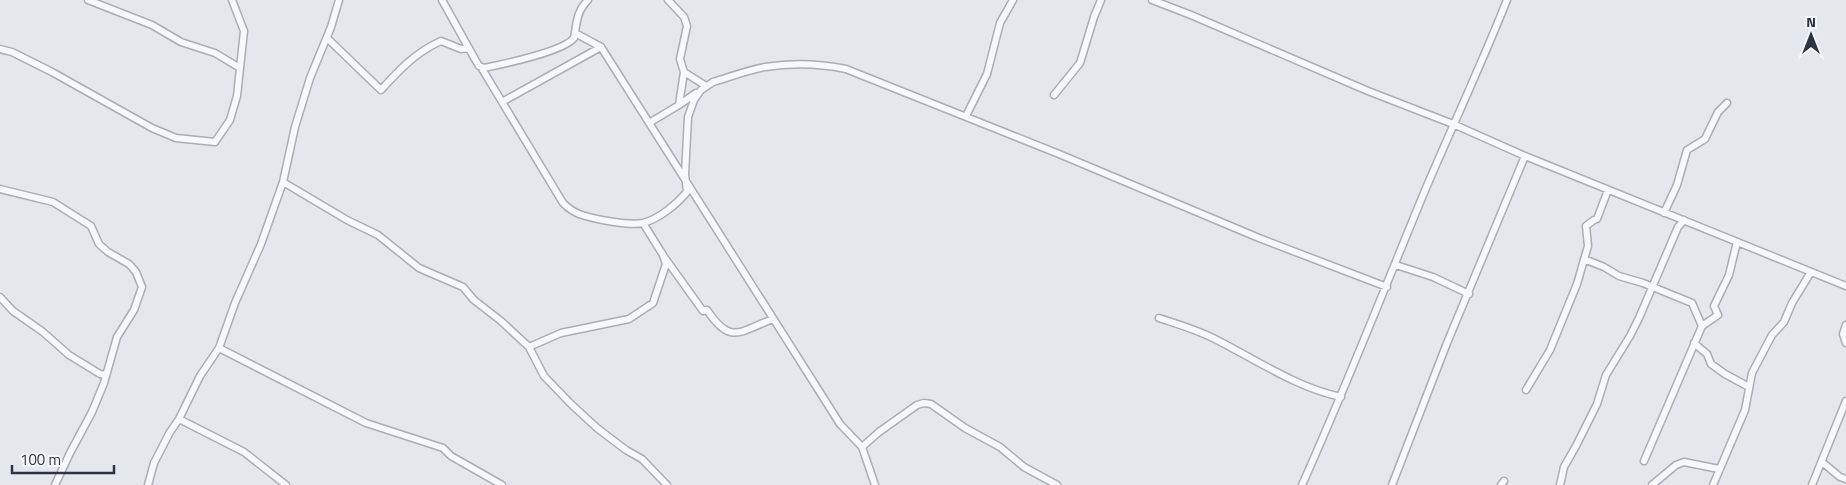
<svg xmlns="http://www.w3.org/2000/svg" width="1846" height="485" font-family="'Titillium Web',sans-serif">
	<style>
		.lines { fill: none; stroke-linecap: round; stroke-linejoin: round }
		.street-casing { stroke: #a9aeb7; stroke-width: 9 }
		.street { stroke: #f7f8fa; stroke-width: 6 }
	</style>
	<rect width="100%" height="100%" fill="#e4e7ec"/>
	<g class="lines">
		<defs>
			<path id="street" d="M88 0 152 25 181 42 215 53 240 68
				M442 0 476 61 479 66 484 68C503 64 563 52 574 38 577 23 576 12 588 0
				M1152 0 1191 15 1368 91 1453 124 1525 156 1846 286
				M575 33 601 47
				M327 38 381 90C399 70 416 52 441 41L461 49 469 48
				M0 49 12 52 52 72 152 128 176 138 215 142 230 120 237 96 244 31 232 0
				M481 67 563 203C568 208 572 211 579 214 593 219 629 226 643 223 659 219 677 204 687 192L685 174 688 117 694 100 701 90 713 82C730 77 748 70 765 67 791 63 821 64 846 69L1059 154 1259 238 1387 287
				M684 72 706 86
				M1054 95 1080 63 1094 17 1101 0
				M502 102 601 47 840 424 862 447 875 485
				M679 105 696 93
				M966 116 987 74 1000 23 1013 0
				M649 123 679 105 684 72 680 59 687 26 684 17 668 0
				M283 182 347 220 378 235 419 268 463 287 474 300 501 321 529 347 544 376 571 404 597 428 626 450 642 459 667 485
				M0 189 53 202 91 226 99 244 108 252 129 264 136 272 142 287 134 310 117 337 104 383 92 412 70 453 55 485
				M1664 213 1677 185 1687 150 1705 139 1718 112 1727 103
				M665 258 703 311 707 310C731 346 740 331 773 319
				M1584 259 1604 267 1619 276 1643 283 1692 303 1702 326
				M1396 265 1433 277 1469 294
				M0 297 13 311 43 332 69 355 100 374 106 375
				M1159 318C1177 324 1195 329 1213 338 1255 359 1295 387 1341 397
				M1846 325 1843 334 1846 343
				M1694 343 1707 354 1711 364 1725 374 1749 387
				M529 347 561 333 629 319 653 303 666 264 663 255 643 223
				M219 348 366 423 443 448 451 456 502 485
				M1526 390 1550 350 1577 284 1588 246 1586 226 1594 220 1597 219 1608 190
				M179 419 244 452 286 485
				M862 447 879 432 917 405 924 403 931 404 965 428 1000 447 1024 467 1057 485
				M1644 461 1702 326 1718 315 1714 306 1729 275 1737 242
				M1822 462 1840 477 1846 479
				M148 485 154 463 170 432 179 419 200 376 219 348 235 303 261 244 283 182 295 127 310 78 331 27 339 0
				M1302 485C1346 387 1385 287 1426 188 1453 125 1482 63 1507 0
				M1392 485 1447 343 1525 156
				M1501 485 1504 481
				M1560 485 1564 467 1576 446 1597 404 1606 375 1630 336 1639 318 1678 227 1684 220
				M1652 485 1676 465 1684 462 1719 469
				M1713 485 1745 410 1752 373 1772 335 1784 322 1792 303 1811 272
				M1812 485 1846 401"/>
		</defs>
		<use href="#street" class="street-casing"/>
		<use href="#street" class="street"/>
	</g>
	<g transform="translate(1811 35)" stroke="#f4f6f9" stroke-width="4" paint-order="stroke">
	<path d="M0-4L9 19L0 12L-9 19Z" fill="#2b3445"/>
	<text y="-8" font-size="14" font-weight="bold" text-anchor="middle" fill="#2b3445">N</text>
	</g>
	<path d="M12 465v8h102v-8" fill="none" stroke="#2b3445" stroke-width="2.5"/>
	<text x="20" y="465" font-size="15" fill="#2b3445" stroke="#f4f6f9" stroke-width="4" paint-order="stroke">100 m</text>
</svg>
